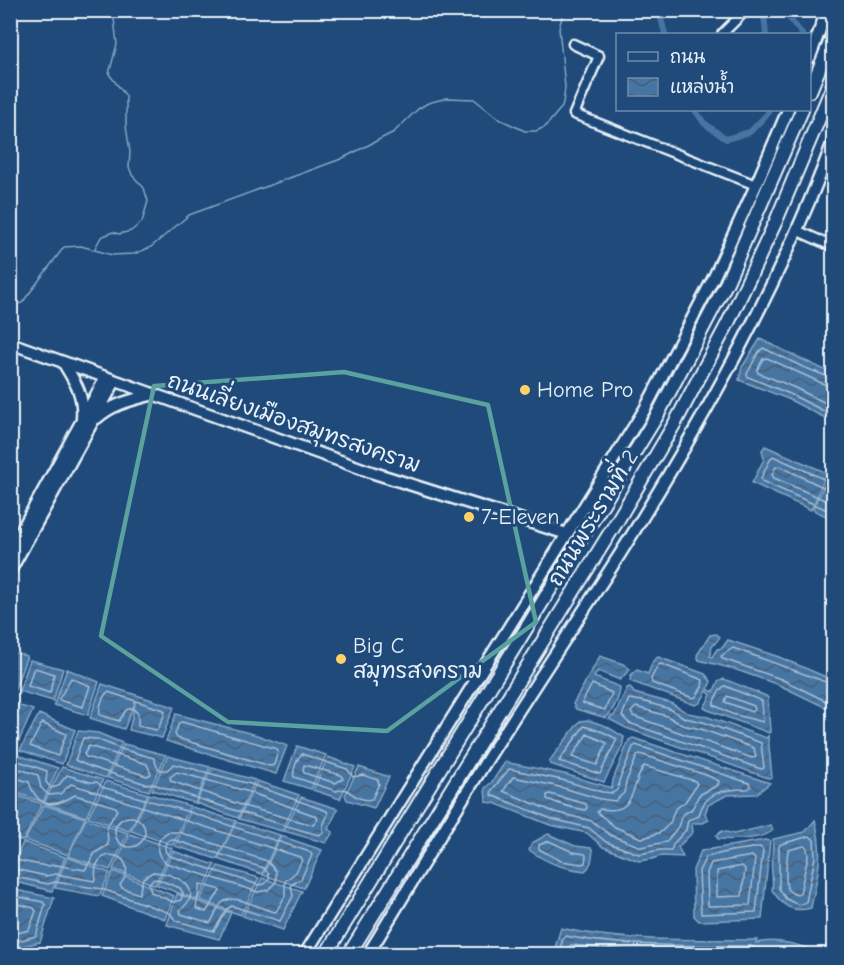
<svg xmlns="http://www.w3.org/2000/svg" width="844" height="965" font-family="'Comic Neue','Playpen Sans Thai',sans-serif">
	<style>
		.water { fill: url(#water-waves); stroke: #87a7c4; stroke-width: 1.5 }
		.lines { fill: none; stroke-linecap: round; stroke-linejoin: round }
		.shore { stroke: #a8bfd6; stroke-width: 1.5 }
		.stream { stroke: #87a7c4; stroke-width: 1.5 }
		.canal { stroke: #4775a2; stroke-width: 6 }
		.minor-casing { stroke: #e8f1f8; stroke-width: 13 }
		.major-casing { stroke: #e8f1f8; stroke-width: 15 }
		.highway-casing { stroke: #e8f1f8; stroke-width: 16 }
		.minor { stroke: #1f4a7a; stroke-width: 8 }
		.major { stroke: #1f4a7a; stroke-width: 10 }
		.highway { stroke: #1f4a7a; stroke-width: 12 }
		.marked { fill: none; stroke: #5ba19e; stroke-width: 4.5; stroke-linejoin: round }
		.poi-dot { fill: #ffd166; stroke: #1f4a7a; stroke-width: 2 }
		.labels { text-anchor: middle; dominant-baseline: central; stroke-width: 6; stroke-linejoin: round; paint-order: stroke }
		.poi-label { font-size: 22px; fill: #e8f1f8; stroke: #1f4a7a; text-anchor: start }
		.street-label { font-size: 22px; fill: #e8f1f8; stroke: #1f4a7a }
	</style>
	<defs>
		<pattern id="water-waves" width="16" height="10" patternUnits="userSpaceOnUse" patternTransform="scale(1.5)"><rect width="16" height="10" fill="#4775a2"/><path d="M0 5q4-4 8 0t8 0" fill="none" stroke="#465e76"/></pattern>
	</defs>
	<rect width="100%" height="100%" fill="#1f4a7a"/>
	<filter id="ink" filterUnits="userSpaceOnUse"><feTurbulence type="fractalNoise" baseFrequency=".0167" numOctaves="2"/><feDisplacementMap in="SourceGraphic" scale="12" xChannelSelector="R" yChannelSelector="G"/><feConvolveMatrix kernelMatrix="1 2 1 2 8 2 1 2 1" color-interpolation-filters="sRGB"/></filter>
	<g filter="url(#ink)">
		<path class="water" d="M760 339 833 374V422L788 399 739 380 742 367Z
			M765 446 827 473 811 510 752 483 764 459 762 450Z
			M830 474 833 475V519L815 511 813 508Z
			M716 634 720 637 712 647 710 656 712 657 717 649 722 648 728 640 779 657 833 680V711L779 685 734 669 699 660 697 655 710 635Z
			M10 652 27 656 14 691 11 690Z
			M600 656 623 664 630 669 620 680 598 671 594 677 620 687C620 697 613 711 606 718L576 709 573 704Z
			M658 657 705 674 711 681 708 689 713 692 718 682 724 679 766 696 768 698 770 732 769 733 708 710 704 708 711 695 707 691 700 703 695 705 630 681 631 675 637 670 648 674 653 661Z
			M30 660 63 669 53 701 19 691Z
			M67 669 99 682 88 715 54 705Z
			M102 684 174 707 162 738 129 730 136 700 124 729 90 718Z
			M630 687 634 693 671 703 687 713 705 716 766 738 768 736 772 778H768L626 728 609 719 611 716H614L627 688Z
			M11 703 33 710 17 745 11 742Z
			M39 714 75 730 62 764 20 750Z
			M176 714 257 735 287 746 276 774 166 741Z
			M588 720 606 726 624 737 622 747 604 782 550 764V760L580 721Z
			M78 731 98 733 122 743 106 778 66 765Z
			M633 738 770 783 756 794 727 795 708 805 705 814 709 820 703 823H692L693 832 678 847 683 857 661 856 652 859 639 861 603 847 587 833 550 825 494 803 486 802 485 788 492 782 505 762 564 774 612 788 613 780 629 740Z
			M124 744 166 755 149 791 108 778Z
			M297 746 326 755 311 789 284 781Z
			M18 755 58 768 43 802 11 791V769Z
			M168 756 210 767 195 803 152 790Z
			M328 757 355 767 340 799 313 790Z
			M62 767 103 780 86 817 44 803Z
			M359 767 389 777 374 808 347 800 345 795Z
			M212 768 255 780 238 818 196 803Z
			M106 781 148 794 129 831 88 817Z
			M257 781 299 795 282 831 239 819Z
			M10 793 42 804 23 841 11 837Z
			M149 794 190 806 173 845 131 831Z
			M301 797 338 809 328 829 333 832 326 843 284 831Z
			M44 805 85 818 68 855 25 840Z
			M192 807 236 821 217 859 175 846Z
			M86 819 128 833 110 870 68 856Z
			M815 820C824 855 818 873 811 908 791 913 783 906 772 890 774 878 770 869 772 859 772 853 773 847 773 839L805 832Z
			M236 822 280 835 262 874 218 859Z
			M771 825 773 830C763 840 733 840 718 839L716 836 722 831 734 834Z
			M130 834 172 848 155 885 113 869Z
			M548 834 575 846 591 848 593 850C592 858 592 865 585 871 562 868 549 864 529 850L532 843Z
			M281 836 322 850 304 888 263 875Z
			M833 837V930L827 927Z
			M765 840 770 841 762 919 699 921 694 916 693 870 701 851Z
			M23 842 65 857 52 891 11 881V871Z
			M173 851 215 865 198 900 157 885Z
			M67 857 110 873 99 896 55 888Z
			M218 866 259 878 241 915 200 900Z
			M113 871 174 896 165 919 102 896Z
			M262 878 302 891 283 930 243 916Z
			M11 889 54 898 40 942 11 949Z
			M177 894 231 913 219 939 167 925Z
			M561 928C625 943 692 939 757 940L756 943C779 937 804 947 825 954H553Z"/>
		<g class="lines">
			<path class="shore" d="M834 379 803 367 763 348 758 353 747 374 748 377 790 394 834 416
				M834 387 826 385 767 358 763 359 757 370 758 373 793 387 834 407
				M834 480H826L773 456 771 458 761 478 762 481 834 513
				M834 488 823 487 779 466 775 468 772 475 774 478 834 504
				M661 664 703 680 702 687 696 697 693 698 652 683 651 679 658 665Z
				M35 668 54 674 50 693 28 686 33 670Z
				M71 678 90 686 83 707 62 701 59 699Z
				M592 684 612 693 605 710 582 703Z
				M834 685 733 648 721 656 723 659 781 679 834 705
				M725 686 762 701 763 722 732 714 714 705C713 700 720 688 725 686Z
				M108 692 164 710 165 713 158 729 156 730 138 726V714L133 708 126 710 119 721 100 715C98 709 103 695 108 692Z
				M727 696 754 706 755 710 752 712 725 702Z
				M629 699 642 701 670 709 685 718 703 722 761 743 764 768 761 769 629 723 622 716Z
				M636 707 667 716 682 725 701 729 754 748 756 757 752 758 633 716 631 712Z
				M182 722 277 749 278 752 274 765 270 766 177 738 175 734 179 723Z
				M42 723 66 734 58 756 30 746Z
				M584 726 603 732 617 739 600 774 559 761Z
				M587 734 607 743 597 765 572 757Z
				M83 738 97 739 121 749 154 758 157 767 161 770H167L174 764 250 784 327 811 328 814 323 826V833L319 835C263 820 208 802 153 784H146C124 776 95 771 75 760Z
				M636 745 749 783 751 787 748 789C726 789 704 791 699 816L688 820 686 830 674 843 671 850H660L639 854 606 842 589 828 552 819 491 795 492 790 509 769 562 780 602 792 613 793 618 789 619 781 633 747Z
				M89 746 147 764 151 774 147 776 86 757 84 754Z
				M302 754 347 769 353 777 363 775 378 780 379 784 372 799C361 802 353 794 345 789L336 791 294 777C292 772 297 758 302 754Z
				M640 754 706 775 719 781 718 785 699 795 692 809 682 815 678 827 666 842 641 847 610 835 592 821 554 812 503 791 513 777 560 787 600 799 615 801 624 793 626 782 637 756Z
				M10 758 47 771 46 782 51 788 58 786 67 775 90 782H97L102 787 186 811 310 852 312 855 301 879 291 885 293 896 280 921 232 906 227 909 214 931 176 921 170 913 102 889 55 882 48 884 10 876
				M304 765 341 775 343 779 335 783 304 773 303 770Z
				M10 766 38 775 41 788 49 795 60 794 71 784 300 857 302 860 296 872 285 881V896L276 912C262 911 234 891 222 903 216 908 215 917 210 923L181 914 180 910C208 889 174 872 153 872L143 878 139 894 122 888 120 885C145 853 89 841 96 879L94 881 56 874 46 876 10 868
				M644 766 695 781 697 784 685 802 675 809 670 823 661 832 647 837 641 838 615 827 597 812 600 809C638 815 629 788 644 766Z
				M177 772 246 791 316 816 318 819 313 825 247 807 171 781 170 777Z
				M10 776 29 782C38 809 54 808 75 795L116 807 117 810 107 827 108 845 95 853 85 870 56 865 46 866 10 859
				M550 794 586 804 587 808 585 810C572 808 559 804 547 799V795Z
				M115 832a15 15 0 1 1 30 0a15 15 0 1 1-30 0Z
				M168 832H178L267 861 276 871V882L268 890 258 892 166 863C154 854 155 839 168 832Z
				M810 836 814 840 815 857 806 902 799 905 786 899 779 889V846L781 844Z
				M171 839 264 868 269 874V879L265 884 259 885 170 856C163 852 163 842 171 839Z
				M549 841 573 852 585 854 586 856 585 863 582 864 561 861 539 849V845Z
				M804 846 807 848 808 856 800 893 797 895C793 894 791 893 788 890 784 883 787 858 788 850Z
				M760 847 763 850 756 912 701 914 699 871 706 857 731 851Z
				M752 856 755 859 750 905 708 906 707 873 711 863Z
				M742 866 745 869 742 896 717 897V871Z
				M157 879 180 888 183 893 181 900 173 902 151 892 149 884 152 880Z
				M200 884 218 889 220 891 206 912 196 908Z
				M10 895 43 902 45 905 36 936 10 943
				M10 902 34 908 36 911 29 930 10 935
				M559 954 563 938 566 936C626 948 690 945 751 946L757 949H782L807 954
				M567 954 569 947 571 945 656 953 751 954"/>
			<path class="stream" d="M94 250 101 237 113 232 119 234 131 231 142 222 148 201 144 188 132 175 129 167 130 152 126 126V96L109 74 117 44 113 10
				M10 306 22 303 64 247 81 246 112 255 134 254 151 247 189 215 341 159 394 132 418 109 428 103 447 98 474 99 499 119 525 131H536L545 127 562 107 564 97 565 87 559 28 564 10"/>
			<path class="canal" d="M659 10 665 34
				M774 10 786 14 802 34
				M766 34 764 15 774 10
				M827 58 834 62
				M695 110 704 123 726 139 750 132 768 113V110"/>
			<defs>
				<path id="minor" d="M722 34 746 10
					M573 44 599 56 574 114 756 185
					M796 230 834 247"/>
				<path id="major" d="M810 57 827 10
					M10 343 374 473 567 534
					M63 362C75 382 84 394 82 418
					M97 418C114 403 133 400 154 394
					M10 551 106 377
					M10 571 115 381
					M305 954 645 409 714 277 756 185 788 110
					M368 954C412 883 454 811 499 741 539 678 580 617 620 554 702 423 780 285 834 139"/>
				<path id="highway" d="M810 91 834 33
					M326 954 658 414 727 282 802 110
					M349 954 616 523 675 423 728 323 776 221 834 83"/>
			</defs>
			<use href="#minor" class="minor-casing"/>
			<use href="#major" class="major-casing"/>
			<use href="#highway" class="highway-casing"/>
			<use href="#minor" class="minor"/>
			<use href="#major" class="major"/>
			<use href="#highway" class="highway"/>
		</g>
	</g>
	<path class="marked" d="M344 372 488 405 536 622 387 731 228 722 101 636 154 386Z"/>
	<g class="poi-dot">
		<circle cx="525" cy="390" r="6"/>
		<circle cx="469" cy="517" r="6"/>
		<circle cx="341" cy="659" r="6"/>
	</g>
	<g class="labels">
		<g class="poi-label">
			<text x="537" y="390">Home Pro</text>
			<text x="481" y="517">7-Eleven</text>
			<text x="353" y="646">Big C<tspan x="353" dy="25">สมุทรสงคราม</tspan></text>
		</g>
		<g class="street-label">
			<text transform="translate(294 423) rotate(19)">ถนนเลี่ยงเมืองสมุทรสงคราม</text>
			<text transform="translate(593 518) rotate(-59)">ถนนพระรามที่ 2</text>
		</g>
	</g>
	<rect width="844" height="965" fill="none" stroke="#1f4a7a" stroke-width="36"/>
	<rect x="18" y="18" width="808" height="929" fill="none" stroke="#e8f1f8" stroke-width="2" filter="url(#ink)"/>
	<rect x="616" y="33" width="195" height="78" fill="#1f4a7a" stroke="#6f8dac" stroke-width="1.5"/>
	<rect x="628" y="52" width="30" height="9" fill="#1f4a7a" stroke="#6f8dac" stroke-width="1.5"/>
	<text x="670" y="63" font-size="18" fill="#e8f1f8">ถนน</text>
	<rect x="628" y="78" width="30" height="18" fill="url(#water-waves)" stroke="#6f8dac" stroke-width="1.5"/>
	<text x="670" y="93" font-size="18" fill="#e8f1f8">แหล่งน้ำ</text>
</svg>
